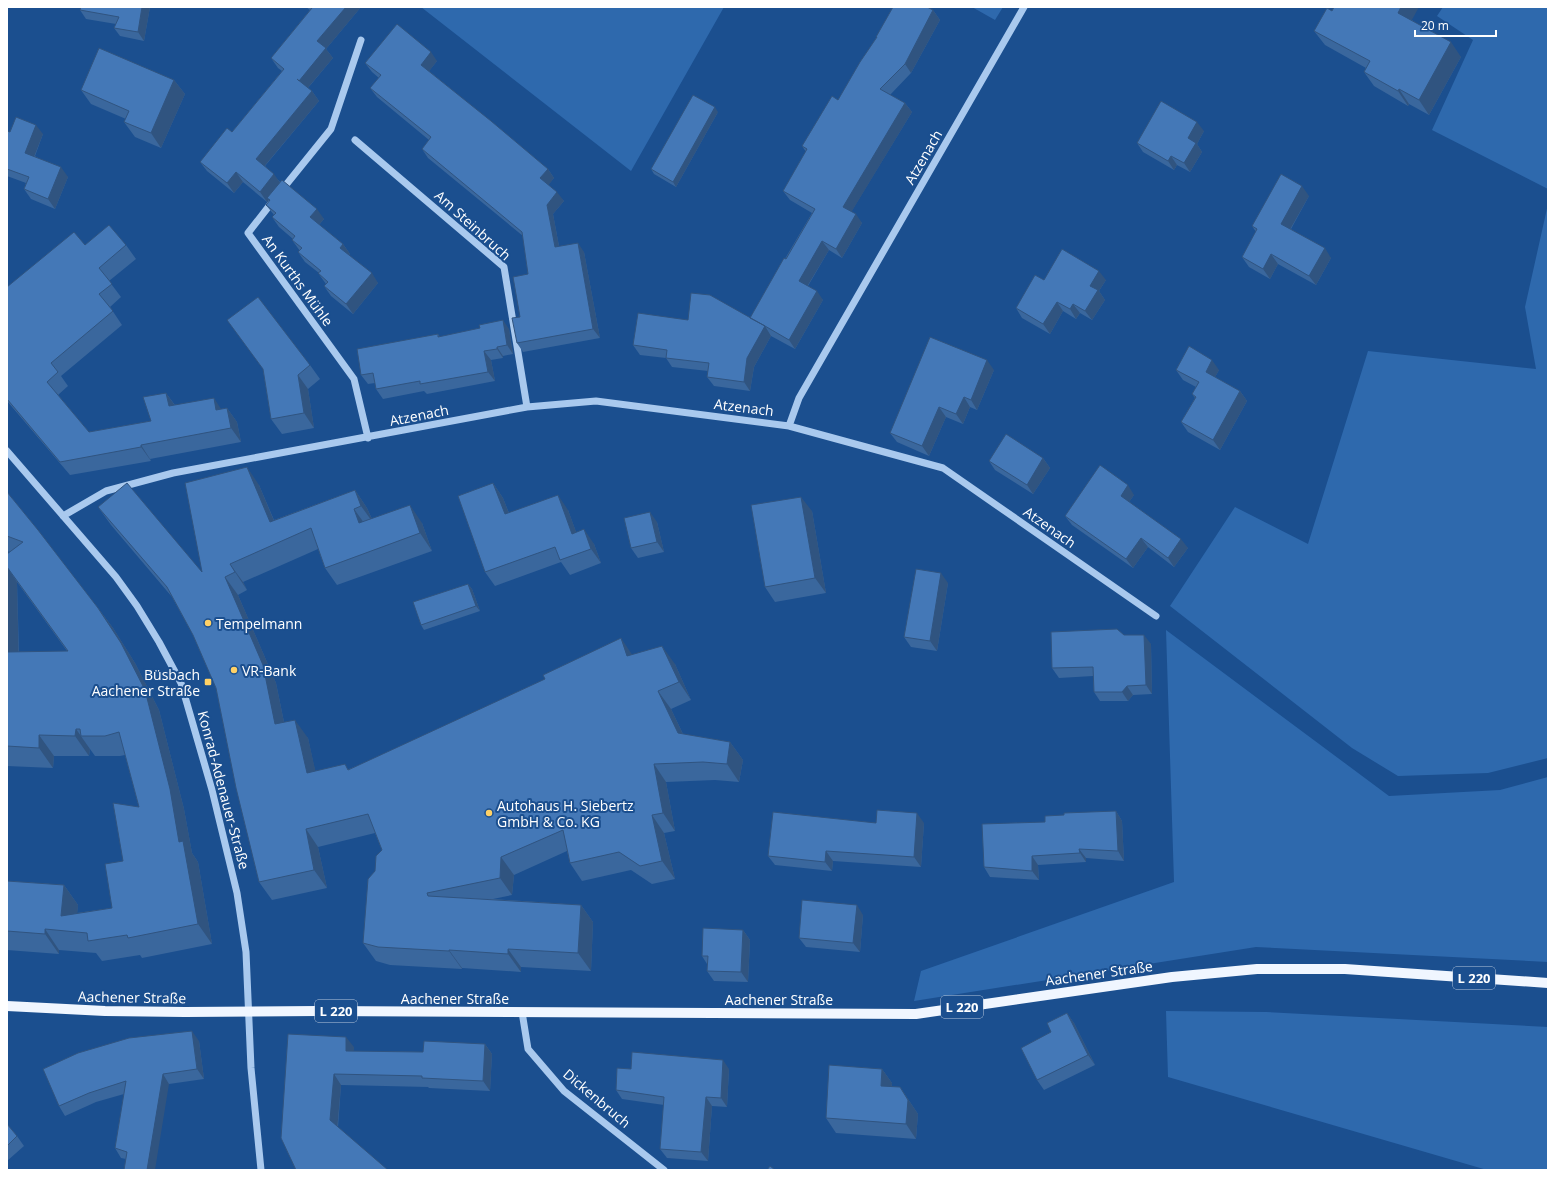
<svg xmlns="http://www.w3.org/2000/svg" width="1555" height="1177" font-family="'Open Sans',sans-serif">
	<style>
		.green { fill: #2e69ad }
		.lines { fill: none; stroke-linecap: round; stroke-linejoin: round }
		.minor { stroke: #a9c9ee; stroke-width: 7 }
		.major { stroke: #f0f6ff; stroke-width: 10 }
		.wall { fill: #3a679d; fill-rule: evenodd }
		.shaded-wall { fill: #305480 }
		.building { fill: #4478b7; stroke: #305480 }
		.poi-dot { fill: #ffd166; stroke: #1b4f8f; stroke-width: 1.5 }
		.labels { text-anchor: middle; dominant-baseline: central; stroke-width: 4; stroke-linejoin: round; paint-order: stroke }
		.shield { fill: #1b4f8f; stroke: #bbcadd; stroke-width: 1 }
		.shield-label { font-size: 13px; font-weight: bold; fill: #fff }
		.street-label { font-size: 14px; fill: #fff; stroke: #1b4f8f }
		.poi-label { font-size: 14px; fill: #fff; stroke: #1b4f8f; text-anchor: start }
	</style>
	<rect width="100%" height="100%" fill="#1b4f8f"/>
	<path class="green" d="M421 7H724L631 171Z
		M972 7H1003L995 20Z
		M1443 7H1548V189L1432 130 1473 40 1437 16Z
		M1548 204V758L1488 773 1398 776 1352 748 1170 606 1235 507 1308 544 1368 351 1536 369 1525 307Z
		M1166 630 1389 796 1500 790 1548 777V962L1256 947 914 1001 921 971 1174 882Z
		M1166 1011 1266 1012 1548 1027V1170H1487L1168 1077Z"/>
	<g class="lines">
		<path class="minor" d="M355 140 504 267 527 407
			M281 191 331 129 361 40
			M273 201 248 233 354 379 368 438
			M789 426 799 398 1024 7
			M7 451 116 577 137 606 159 642 181 683 212 790 237 893 246 952 251 1068 261 1170
			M63 516 106 491 173 473 527 407 596 401 789 426 943 468 1156 616
			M522 1012 528 1049 564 1091 664 1170"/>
		<path class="major" d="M7 1006 105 1011 185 1012 318 1011 916 1014 1172 977 1257 969H1345L1548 983"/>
	</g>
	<path class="wall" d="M150 7 144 41 120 36 114 28 116 24 86 19 80 10Z
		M306 7H361L326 49 333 58 308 88 312 91 319 101 265 166 280 182 324 219 319 225 343 244 350 254 349 255 378 283 353 314 331 296 324 286 326 284 318 273H319L305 262 298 252 300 251 292 240 293 239 279 227 272 217 274 215 266 205 269 201 268 200 267 202 243 182 234 193 207 171 200 162 232 132 282 71 278 68 271 58 310 10Z
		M933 10 940 20 911 73 890 95 905 103 912 112 851 212 862 223 842 258 829 250 808 286 823 300 795 349 771 336 754 367 750 391 714 386 707 377 708 371 672 367 666 358 640 355 633 345 688 320 750 318 812 213 790 200 783 191 806 152 802 146 838 100 876 38V37Z
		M1332 11 1412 20 1461 57 1429 115 1409 104 1408 106 1374 86 1364 72 1366 68 1325 45 1314 31Z
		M437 61 429 71 548 169 554 178 548 185 564 201 553 214 559 246 584 252 600 338 523 352 517 343 520 317 528 274 523 236 428 158 422 149 429 140 377 97 370 88 379 78 372 72 365 63Z
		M174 80 185 94 161 148 135 137 124 122 126 119 91 104 81 90Z
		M718 112 676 187 654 174 651 169Z
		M7 131 10 132 43 134 35 156 68 177 55 209 31 199 24 189 26 183 7 176Z
		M1204 131 1197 144 1202 152 1190 172 1177 165 1174 170 1143 152 1137 143Z
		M1309 196 1291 229 1331 258 1316 285 1278 264 1270 279 1249 267 1242 257 1256 232 1252 226Z
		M85 245H126L136 259 109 281 121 297 110 307 122 325 61 376 68 386 58 395 89 432 151 421 166 393 175 405 222 409 227 408 237 422 241 442 150 459 151 461 70 475 7 401V287Z
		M1044 280H1106L1099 291 1105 300 1092 320 1080 313 1076 319 1063 311 1050 334 1022 318 1016 308Z
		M509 329 513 354 503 356V358L491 360 495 381 427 394 424 391 383 399 376 389 375 383 368 384 361 375 438 334 440 337Z
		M310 365 320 379 308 389 314 428 282 434 271 419 263 369Z
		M994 370 977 410 970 407 963 424 946 417 929 456 897 442 890 433Z
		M1176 370H1219L1215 377 1240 391 1247 401 1220 450 1188 432 1181 422 1195 398 1192 394 1196 387 1183 380Z
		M1043 458 1050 468 1033 494 995 470 989 461Z
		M493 483 503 498 509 513 568 510 576 532 594 544 601 563 570 575 561 562 495 586 485 572Z
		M259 485 274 520 355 490 367 508 372 519 422 523 432 551 337 585 325 568 318 549 243 582 247 590 238 595 276 683 284 722 308 738 315 771 349 769 632 654 675 664 691 700 671 709 683 734 730 742 743 760 739 782 715 780 666 782 675 831 664 833 675 879 652 884 631 870 582 881 570 863 567 851 514 875 512 895 493 899 581 905 593 922 591 971 521 967V972L462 968V969L390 965 376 961 363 943 375 871 382 850 375 833 318 847 327 888 272 900 259 882 216 688 193 635 172 597 111 525 98 507 202 572Z
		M7 492 98 608 113 628 135 663 159 710 184 809 192 853 198 862 212 944 142 958 140 955 102 961 96 953 59 950V954L7 950V881L64 885 78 905 77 913 112 908 123 861 139 807 125 755 120 756H95L90 749 89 756H54L53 768 7 766V554L10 552 7 551ZM17 582 67 651 19 652Z
		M1134 495 1129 502 1188 548 1174 567 1148 547 1133 568 1072 525 1065 516Z
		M812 511 826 593 775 602 765 587Z
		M657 522 664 552 638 558 631 548Z
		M948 583 937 651 911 647 904 637Z
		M468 584 472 589 480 611 424 630 421 625Z
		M1124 635 1151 644 1152 694 1133 695 1128 701H1100L1094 692 1093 676 1059 678 1052 668Z
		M1116 811 1122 821 1124 861 1086 858V862L1038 865 1039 880 990 877 984 867 1045 822 1064 815Z
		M876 823H924L921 867 833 861 832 871 775 865 768 856Z
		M863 915 860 952 806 947 799 938Z
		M743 930 750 940 748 982 714 981 707 971V964L702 956Z
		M1067 1013 1074 1023 1095 1065 1044 1090 1037 1080 1051 1032Z
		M199 1041 204 1079 169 1084 126 1159 121 1158 115 1148 124 1094 96 1102 65 1116 59 1106Z
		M485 1044 492 1054 490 1091 429 1088 428 1087 341 1085 338 1127 281 1138 354 1047 353 1051 423 1052Z
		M631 1069H729L727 1107 712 1106 708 1161 667 1158 660 1149 664 1105 622 1099 616 1090Z
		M882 1069 892 1083V1087H900L918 1114 916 1139 836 1133 826 1118Z
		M7 1124 17 1136 24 1146 7 1161Z"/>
	<path class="shaded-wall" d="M142 7H150L144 41 138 32Z
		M346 7H361L326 49 333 58 306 90 299 81 317 41Z
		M1401 7H1419L1408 27 1398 13Z
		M933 10 940 20 911 73 905 64Z
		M1451 42 1461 57 1429 115 1419 100Z
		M431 52 437 61 427 74 421 65Z
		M174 80 185 94 161 148 151 133Z
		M1399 89 1409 104 1408 106 1398 91Z
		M312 91 319 101 262 169 256 159Z
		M905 103 912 112 849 216 843 207Z
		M715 107 718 112 676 187 673 182Z
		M1197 122 1204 131 1197 144 1202 152 1190 172 1184 163 1188 138Z
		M36 125 43 134 32 162 25 153Z
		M1171 156 1177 165 1174 170 1168 161Z
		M61 167 68 177 55 209 48 199Z
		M548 169 554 178 547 187 540 178Z
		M236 172 243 182 234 193 227 183Z
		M274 174 281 184 267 202 260 192Z
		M1302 186 1309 196 1288 233 1281 224Z
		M557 192 564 201 553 214 561 257 555 247 547 205Z
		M317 209 324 219 317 227 310 217Z
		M856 214 862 223 842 258 836 249Z
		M822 241 829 250 805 290 799 281Z
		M578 243 584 252 600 338 593 329Z
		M343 244 350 254 346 257 340 248Z
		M1325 248 1331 258 1316 285 1309 276Z
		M1271 254 1278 264 1270 279 1263 269Z
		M1099 271 1106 280 1099 291 1105 300 1092 320 1085 311 1090 286Z
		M372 273 378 283 353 314 346 304Z
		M817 291 823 300 795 349 789 340Z
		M1057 302 1063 311 1050 334 1043 324Z
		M1073 304 1080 313 1076 319 1070 309Z
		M503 320 509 329 513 354 507 345Z
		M765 326 771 336 754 367 750 391 744 382 747 358Z
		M497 347 503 356V358L497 349Z
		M484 351 491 360 495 381 488 372Z
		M987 360 994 370 977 410 971 400Z
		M1212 360 1219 370 1213 381 1206 372Z
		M298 375 308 389 314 428 304 413Z
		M1240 391 1247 401 1220 450 1213 440Z
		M166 393 176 407 169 406Z
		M964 397 970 407 963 424 956 414Z
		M214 398 223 412 216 410Z
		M939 407 946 417 929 456 922 446Z
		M227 408 237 422 241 442 231 428Z
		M141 445 150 459 151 461 141 447Z
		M1043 458 1050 468 1033 494 1027 485Z
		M247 467 259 485 282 540 270 522Z
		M493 483 503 498 515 529 505 514Z
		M1128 485 1134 495 1127 505 1121 496Z
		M355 490 367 508 374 524 361 506Z
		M558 495 568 510 582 548 572 534Z
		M801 497 812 511 826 593 815 578Z
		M410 505 422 523 432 551 420 533Z
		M354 509 367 527 359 523Z
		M650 512 657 522 664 552 657 542Z
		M584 529 594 544 601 563 591 549Z
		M1141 538 1148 547 1133 568 1126 559Z
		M1181 539 1188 548 1174 567 1168 558Z
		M230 564 243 582 247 590 235 572Z
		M7 567 17 582 19 672 7 654Z
		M941 573 948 583 937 651 930 641Z
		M225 577 238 595 276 683 288 742 275 724Z
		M468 584 472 589 480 611 476 606Z
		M98 608 113 628 135 663 159 710 184 809 192 853 198 862 212 944 198 924 179 842Z
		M1144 635 1151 644 1152 694 1146 685Z
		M621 638 633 656H627Z
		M662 646 675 664 691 700 679 682Z
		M1127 686 1133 695 1128 701 1122 692Z
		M658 691 671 709 691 751 678 733Z
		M295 720 308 738 320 791 307 773Z
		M76 729 90 749 89 756 75 736Z
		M39 735 54 756 53 768 39 748Z
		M730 742 743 760 739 782 727 764Z
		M654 764 666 782 675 831 663 813Z
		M1116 811 1122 821 1124 861 1118 851Z
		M917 813 924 823 921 867 914 857Z
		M652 815 664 833 675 879 662 861Z
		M306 829 318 847 327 888 314 870Z
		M1079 849 1086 858V862L1080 853Z
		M826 851 833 861 832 871 825 862Z
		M1032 856 1038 865 1039 880 1032 871Z
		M501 857 514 875 512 895 500 878Z
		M64 885 78 905 76 932 61 916Z
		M581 905 593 922 591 971 578 953Z
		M857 905 863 915 860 952 853 943Z
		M45 929 59 950V954L45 934Z
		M743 930 750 940 748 982 741 972Z
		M508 949 521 967V972L508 954Z
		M449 950 462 968V969L449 951Z
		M1067 1013 1074 1023 1095 1065 1088 1055Z
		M192 1031 199 1041 204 1079 197 1069Z
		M346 1037 354 1047 353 1061 346 1051Z
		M485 1044 492 1054 490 1091 483 1081Z
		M723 1060 729 1069 727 1107 721 1098Z
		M882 1069 892 1083 891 1100 881 1086Z
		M163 1074 169 1084 155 1170H147Z
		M334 1074 341 1085 337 1131 330 1120Z
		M900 1087 918 1114 916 1139 906 1124Z
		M706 1097 712 1106 708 1161 701 1152Z"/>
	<path class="building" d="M81 7H142L138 32 114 28 119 17 80 10Z
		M311 7H346L317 41 326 48 299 81 297 79 312 91 256 159 274 174 260 192 236 172 227 183 200 162 227 128 232 132 284 69 271 58 312 8Z
		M893 7H927L933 10 905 64 880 89 905 103 843 207 856 214 836 249 822 241 799 281 817 291 789 340 765 326 747 358 744 382 707 377 709 363 666 358 667 350 633 345 638 313 688 320 691 293 710 295 765 326 750 318 784 258 786 259 815 209 783 191 807 149 802 146 832 96 838 100 860 62 877 37H876Z
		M1334 7H1401L1398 13 1451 42 1419 100 1399 89 1398 91 1364 72 1370 61 1314 31 1327 8 1332 11Z
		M397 24 431 52 421 65 491 121 548 169 540 178 557 192 547 205 555 247 578 243 593 329 517 343 512 318 520 317 513 277 528 274 522 232 422 149 431 137 370 88 381 75 365 63Z
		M99 48 174 80 151 133 124 122 129 111 81 90Z
		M693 95 715 107 673 182 651 169Z
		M1161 101 1197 122 1188 138 1196 143 1184 163 1171 156 1168 161 1137 143Z
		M16 117 36 125 25 153 61 167 48 199 24 189 29 177 7 169V131L10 132Z
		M1281 174 1302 186 1281 224 1325 248 1309 276 1271 254 1263 269 1242 257 1257 229 1252 226Z
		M282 180 317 209 310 217 343 244 340 248 372 273 346 304 324 286 328 282 318 273 321 271 298 252 302 248 292 240 295 236 272 217 276 213 266 205 270 200 267 198Z
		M109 225 126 245 99 268 112 284 99 294 113 311 51 363 58 372 47 382 89 432 151 421 143 397 166 393 169 406 214 398 216 410 227 408 231 428 141 445V447L60 462 7 399V287L74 232 85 245Z
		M1062 249 1099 271 1090 286 1098 290 1085 311 1073 304 1070 309 1057 302 1043 324 1016 308 1035 275 1044 280Z
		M258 297 310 365 298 375 304 413 271 419 263 369 227 320Z
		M503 320 507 345 497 347V349L484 351 488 372 420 384V381L376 389 373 373 361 375 357 349 438 334V337L480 328 479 325Z
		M930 337 987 360 971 400 964 397 956 414 939 407 922 446 890 433Z
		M1189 346 1212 360 1206 372 1240 391 1213 440 1181 422 1196 397 1192 394 1199 382 1176 370Z
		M1006 434 1043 458 1027 485 989 461Z
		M1100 465 1128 485 1121 496 1181 539 1168 558 1141 538 1126 559 1065 516Z
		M247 467 270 522 355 490 361 506 354 509 359 523 410 505 420 533 325 568 311 528 230 564 235 572 225 577 263 665 275 724 295 720 307 773 345 764 348 770 545 679 543 675 621 638 627 656 662 646 679 682 658 691 678 733 730 742 727 764 703 762 654 764 663 813 652 815 662 861 640 866 619 852 570 863 563 830 501 857 500 878 427 893 428 896 581 905 578 953 508 949V954L449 950V951L378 947 363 943 368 879 375 871 376 856 382 850 368 814 306 829 314 870 259 882 236 788 216 688 193 635 167 587 98 507 127 483 202 572 185 483Z
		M493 483 505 514 558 495 572 534 584 529 591 549 560 560 555 547 485 572 458 496Z
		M7 492 38 530 98 608 121 643 145 690 170 789 179 842 183 841 198 924 128 938 127 935 88 941 87 933 45 929V934L7 931V881L64 885 61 916 112 908 105 864 123 861 113 803 139 807 119 732 105 736H81L80 729H76L75 736 39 735V748L7 746V652L68 651 7 567V554L23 542 7 536Z
		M801 497 815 578 765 587 751 505Z
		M650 512 657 542 631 548 624 518Z
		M916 569 941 573 930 641 904 637Z
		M468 584 476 606 421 625 413 602Z
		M1117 629 1124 635H1144L1146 685 1127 686 1122 692H1094L1093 667 1052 668 1051 632Z
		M877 810 917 813 914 857 826 851 825 862 768 856 773 812 876 823Z
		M1116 811 1118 851 1079 849 1080 853 1032 856V871L984 867 982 824 1045 822V816L1064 815V813Z
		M802 900 857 905 853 943 799 938Z
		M703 928 743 930 741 972 707 971 708 956H702Z
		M1067 1013 1088 1055 1037 1080 1021 1048 1051 1032 1047 1023Z
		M192 1031 197 1069 163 1074 147 1170H124L127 1152 115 1148 126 1081 89 1093 59 1106 43 1069 78 1053 129 1038Z
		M288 1034 346 1037V1051L423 1052 424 1041 485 1044 483 1081 422 1078V1076L334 1074 330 1120 388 1170H296L281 1138Z
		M632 1052 723 1060 721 1098 706 1097 701 1152 660 1149 664 1097 616 1090 617 1068 631 1069Z
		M829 1065 882 1069 881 1086 900 1087 908 1100 906 1124 826 1118Z
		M7 1124 17 1136 7 1146Z
		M770 1166 775 1170H767Z"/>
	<g class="poi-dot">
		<circle cx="208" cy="623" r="4"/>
		<circle cx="234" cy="670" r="4"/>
		<rect x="204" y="678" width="8" height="8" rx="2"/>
		<circle cx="489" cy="813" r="4"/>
	</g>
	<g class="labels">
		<g class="shield">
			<rect x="1453" y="967" width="42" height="22" rx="3"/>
			<rect x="941" y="996" width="42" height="22" rx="3"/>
			<rect x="315" y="1000" width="42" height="22" rx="3"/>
		</g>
		<g class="shield-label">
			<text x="1474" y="978">L 220</text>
			<text x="962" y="1007">L 220</text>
			<text x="336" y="1011">L 220</text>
		</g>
		<g class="street-label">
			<text transform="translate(923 157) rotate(-60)">Atzenach</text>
			<text transform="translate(473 225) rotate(42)">Am Steinbruch</text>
			<text transform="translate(298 280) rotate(54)">An Kurths Mühle</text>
			<text transform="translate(744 407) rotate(7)">Atzenach</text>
			<text transform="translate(419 415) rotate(-11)">Atzenach</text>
			<text transform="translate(1050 527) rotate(35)">Atzenach</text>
			<text transform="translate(224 790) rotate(75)">Konrad-Adenauer-Straße</text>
			<text transform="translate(1099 973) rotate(-8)">Aachener Straße</text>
			<text transform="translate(132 997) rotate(1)">Aachener Straße</text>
			<text x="455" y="998">Aachener Straße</text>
			<text x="779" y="999">Aachener Straße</text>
			<text transform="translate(597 1098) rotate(40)">Dickenbruch</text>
		</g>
		<g class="poi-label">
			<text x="216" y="623">Tempelmann</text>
			<text x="242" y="670">VR-Bank</text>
			<text x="200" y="674" text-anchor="end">Büsbach<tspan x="200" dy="16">Aachener Straße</tspan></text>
			<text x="497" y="805">Autohaus H. Siebertz<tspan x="497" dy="16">GmbH &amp; Co. KG</tspan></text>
		</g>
	</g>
	<rect width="1555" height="1177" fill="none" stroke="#ffffff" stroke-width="16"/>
	<path d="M1415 30v6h81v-6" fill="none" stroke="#ffffff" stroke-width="2"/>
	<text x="1421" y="30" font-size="12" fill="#ffffff" stroke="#1b4f8f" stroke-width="3" paint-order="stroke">20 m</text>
</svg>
